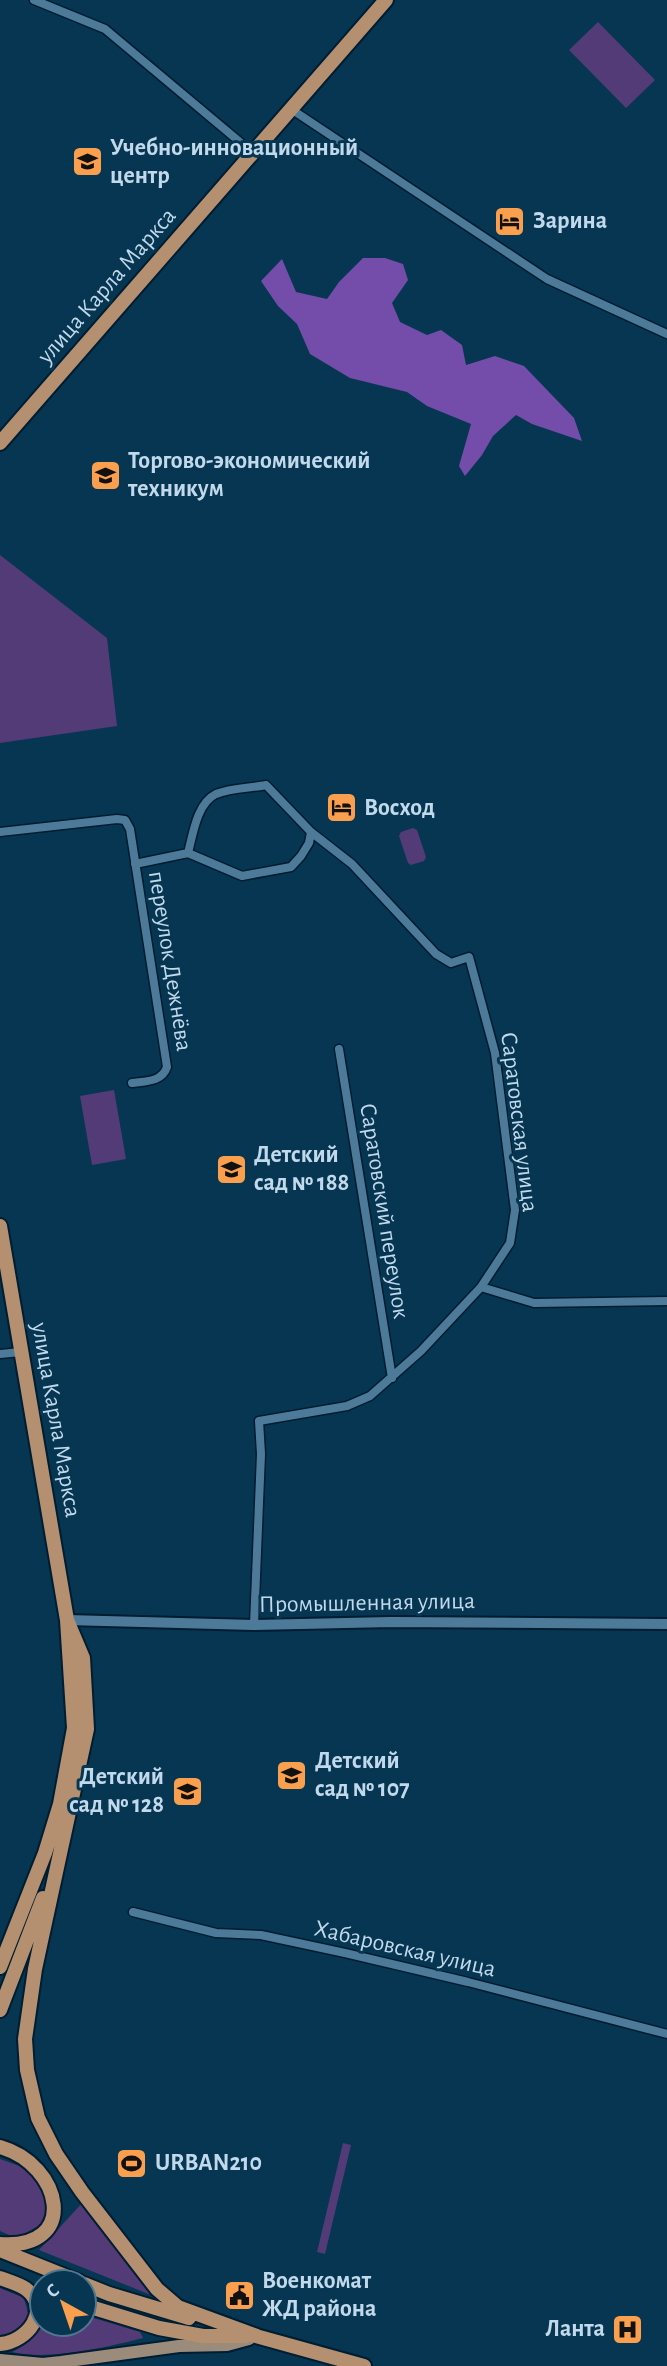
<svg xmlns="http://www.w3.org/2000/svg" width="667" height="2366" font-family="'Alegreya Sans',sans-serif">
	<style>
		.green { fill: #533b77 }
		.forest { fill: #734da9 }
		.lines { fill: none; stroke-linecap: round; stroke-linejoin: round }
		.minor-casing { stroke: #001d31; stroke-width: 11 }
		.tertiary-casing { stroke: #001d31; stroke-width: 14 }
		.primary-casing { stroke: #001d31; stroke-width: 16 }
		.trunk-casing { stroke: #001d31; stroke-width: 18 }
		.minor { stroke: #4e7a99; stroke-width: 8 }
		.tertiary { stroke: #4e7a99; stroke-width: 10 }
		.primary { stroke: #9a8b7b; stroke-width: 12 }
		.trunk { stroke: #b49071; stroke-width: 14 }
		.labels { text-anchor: middle; dominant-baseline: central; stroke-width: 6; stroke-linejoin: round; paint-order: stroke }
		.poi-label { font-size: 24px; font-weight: bold; fill: #c2d9eb; stroke: #063652; text-anchor: start }
		.street-label { font-size: 24px; fill: #c2d9eb; stroke: #063652 }
	</style>
	<rect width="100%" height="100%" fill="#063652"/>
	<path class="green" d="M598 22 655 80 626 108 569 50Z
		M0 555 107 638 117 726 0 743Z
		M413 828 417 830 426 857 424 861 411 865 408 863 399 836 401 832Z
		M114 1090 126 1159 92 1165 80 1096Z
		M343 2143 351 2145 325 2254 317 2252Z
		M0 2159 28 2169 43 2192 47 2210 40 2225 16 2238 0 2231Z
		M83 2202 151 2295 39 2250Z
		M0 2288 24 2298 29 2317C22 2328 14 2337 0 2338Z
		M42 2301V2324H84V2315L140 2332 143 2338C108 2347 47 2361 12 2352 36 2340 42 2330 42 2301Z"/>
	<path class="forest" d="M363 258H385L403 264 408 280 392 303 400 322 427 335 441 330 462 345 466 365 495 356 524 366 574 418 582 441 532 424 516 415 493 436 482 455 465 476 459 466 471 424 427 406 407 392 350 378 310 354 297 324 278 306 261 281 282 259 296 292 327 299 339 282Z"/>
	<g class="lines">
		<defs>
			<path id="minor" d="M34 0 105 29 253 153
				M291 109 547 279 667 334
				M0 832 117 819 125 820 130 829 167 1067C162 1082 146 1081 132 1083
				M188 853C193 834 197 803 216 794 230 788 251 788 266 785L311 832 352 864 436 954 451 963 469 957 495 1053 515 1210 510 1243 481 1287 421 1351 370 1396 347 1406 259 1421 261 1454 254 1625
				M135 864 188 853 242 876 291 867 301 856 309 843 311 832
				M339 1049 392 1378
				M481 1287 534 1303 667 1301
				M0 1354 21 1352
				M133 1912 216 1933 261 1935 345 1953 468 1982 667 2034"/>
			<path id="tertiary" d="M67 1620 254 1625 391 1622 667 1624"/>
			<path id="primary" d="M0 2360 43 2364 61 2362 179 2346 227 2345 249 2339"/>
			<path id="trunk" d="M0 443 386 0
				M0 1226 67 1620 74 1728 60 1804 45 1853 0 1967
				M67 1620 83 1658 87 1729 35 1969 25 2039 27 2070 38 2118 56 2154 82 2192 157 2289 178 2307 257 2336
				M0 2010 43 1898
				M0 2147C63 2165 80 2250 0 2244
				M0 2250 80 2282
				M0 2278C8 2281 19 2284 26 2289 52 2309 28 2342 0 2344
				M84 2284 109 2294 189 2318
				M84 2305 159 2328 203 2336H245
				M249 2334 364 2366"/>
		</defs>
		<use href="#minor" class="minor-casing"/>
		<use href="#tertiary" class="tertiary-casing"/>
		<use href="#primary" class="primary-casing"/>
		<use href="#trunk" class="trunk-casing"/>
		<use href="#minor" class="minor"/>
		<use href="#tertiary" class="tertiary"/>
		<use href="#primary" class="primary"/>
		<use href="#trunk" class="trunk"/>
	</g>
	<defs>
		<symbol id="university-square" viewBox="-11 -11 22 22"><rect x="-9" y="-9" width="18" height="18" rx="4" fill="#f99f4d" stroke="#063652"/><path d="M0-5L7-2L0 1L-7-2ZM-4 1L0 2.5L4 1V4Q0 6-4 4Z" fill="#111"/></symbol>
		<symbol id="hotel-square" viewBox="-11 -11 22 22"><rect x="-9" y="-9" width="18" height="18" rx="4" fill="#f99f4d" stroke="#063652"/><path d="M-6-4.5h1.5V1H6V5H4.5V3h-9V5H-6ZM-4 0a1.8 1.8 0 1 1 3.6 0ZM.5 0V-2.5h3Q6-2.5 6 0Z" fill="#111"/></symbol>
		<symbol id="school-square" viewBox="-11 -11 22 22"><rect x="-9" y="-9" width="18" height="18" rx="4" fill="#f99f4d" stroke="#063652"/><path d="M0-5L7-2L0 1L-7-2ZM-4 1L0 2.5L4 1V4Q0 6-4 4Z" fill="#111"/></symbol>
		<symbol id="stadium-square" viewBox="-11 -11 22 22"><rect x="-9" y="-9" width="18" height="18" rx="4" fill="#f99f4d" stroke="#063652"/><path d="M0-5a6.5 5 0 1 0 0 10a6.5 5 0 1 0 0-10ZM-3.5-1.8h7v3.6h-7Z" fill="#111"/></symbol>
		<symbol id="civic-square" viewBox="-11 -11 22 22"><rect x="-9" y="-9" width="18" height="18" rx="4" fill="#f99f4d" stroke="#063652"/><path d="M-.6-6.5H3V-4.5H.6V-3L4-1V1h2V6H-6V1h2V-1L-.6-3ZM-1.2 2.5V6h2.4V2.5Z" fill="#111"/></symbol>
		<symbol id="hospital-square" viewBox="-11 -11 22 22"><rect x="-9" y="-9" width="18" height="18" rx="4" fill="#f99f4d" stroke="#063652"/><path d="M-5-5h3v3.5h4V-5h3V5h-3V1.5h-4V5h-3Z" fill="#111"/></symbol>
	</defs>
	<g fill-rule="evenodd">
		<use href="#university-square" x="70" y="144" width="35" height="35"/>
		<use href="#hotel-square" x="492" y="204" width="35" height="35"/>
		<use href="#university-square" x="88" y="458" width="35" height="35"/>
		<use href="#hotel-square" x="324" y="790" width="35" height="35"/>
		<use href="#school-square" x="214" y="1152" width="35" height="35"/>
		<use href="#school-square" x="274" y="1758" width="35" height="35"/>
		<use href="#school-square" x="170" y="1774" width="35" height="35"/>
		<use href="#stadium-square" x="114" y="2146" width="35" height="35"/>
		<use href="#civic-square" x="222" y="2278" width="35" height="35"/>
		<use href="#hospital-square" x="610" y="2312" width="35" height="35"/>
	</g>
	<g class="labels">
		<g class="poi-label">
			<text x="110" y="148">Учебно-инновационный<tspan x="110" dy="28">центр</tspan></text>
			<text x="533" y="221">Зарина</text>
			<text x="128" y="461">Торгово-экономический<tspan x="128" dy="28">техникум</tspan></text>
			<text x="364" y="808">Восход</text>
			<text x="254" y="1155">Детский<tspan x="254" dy="28">сад № 188</tspan></text>
			<text x="315" y="1761">Детский<tspan x="315" dy="28">сад № 107</tspan></text>
			<text x="164" y="1777" text-anchor="end">Детский<tspan x="164" dy="28">сад № 128</tspan></text>
			<text x="155" y="2163">URBAN210</text>
			<text x="262" y="2281">Военкомат<tspan x="262" dy="28">ЖД района</tspan></text>
			<text x="605" y="2329" text-anchor="end">Ланта</text>
		</g>
		<g class="street-label">
			<text transform="translate(107 286) rotate(-49)">улица Карла Маркса</text>
			<text transform="translate(170 961) rotate(81)">переулок Дежнёва</text>
			<text transform="translate(519 1122) rotate(83)">Саратовская улица</text>
			<text transform="translate(384 1211) rotate(81)">Саратовский переулок</text>
			<text transform="translate(56 1420) rotate(80)">улица Карла Маркса</text>
			<text transform="translate(367 1603) rotate(-1)">Промышленная улица</text>
			<text transform="translate(405 1949) rotate(13)">Хабаровская улица</text>
		</g>
	</g>
	<g transform="translate(63 2303) rotate(320)"><circle r="33" fill="#063652" stroke="#51778f" stroke-width="2"/>
	<path d="M0-5L12 26L0 18L-12 26Z" fill="#f99f4d"/>
	<text y="-10" font-size="19" font-weight="bold" text-anchor="middle" fill="#c2d9eb">С</text>
	</g>
</svg>
